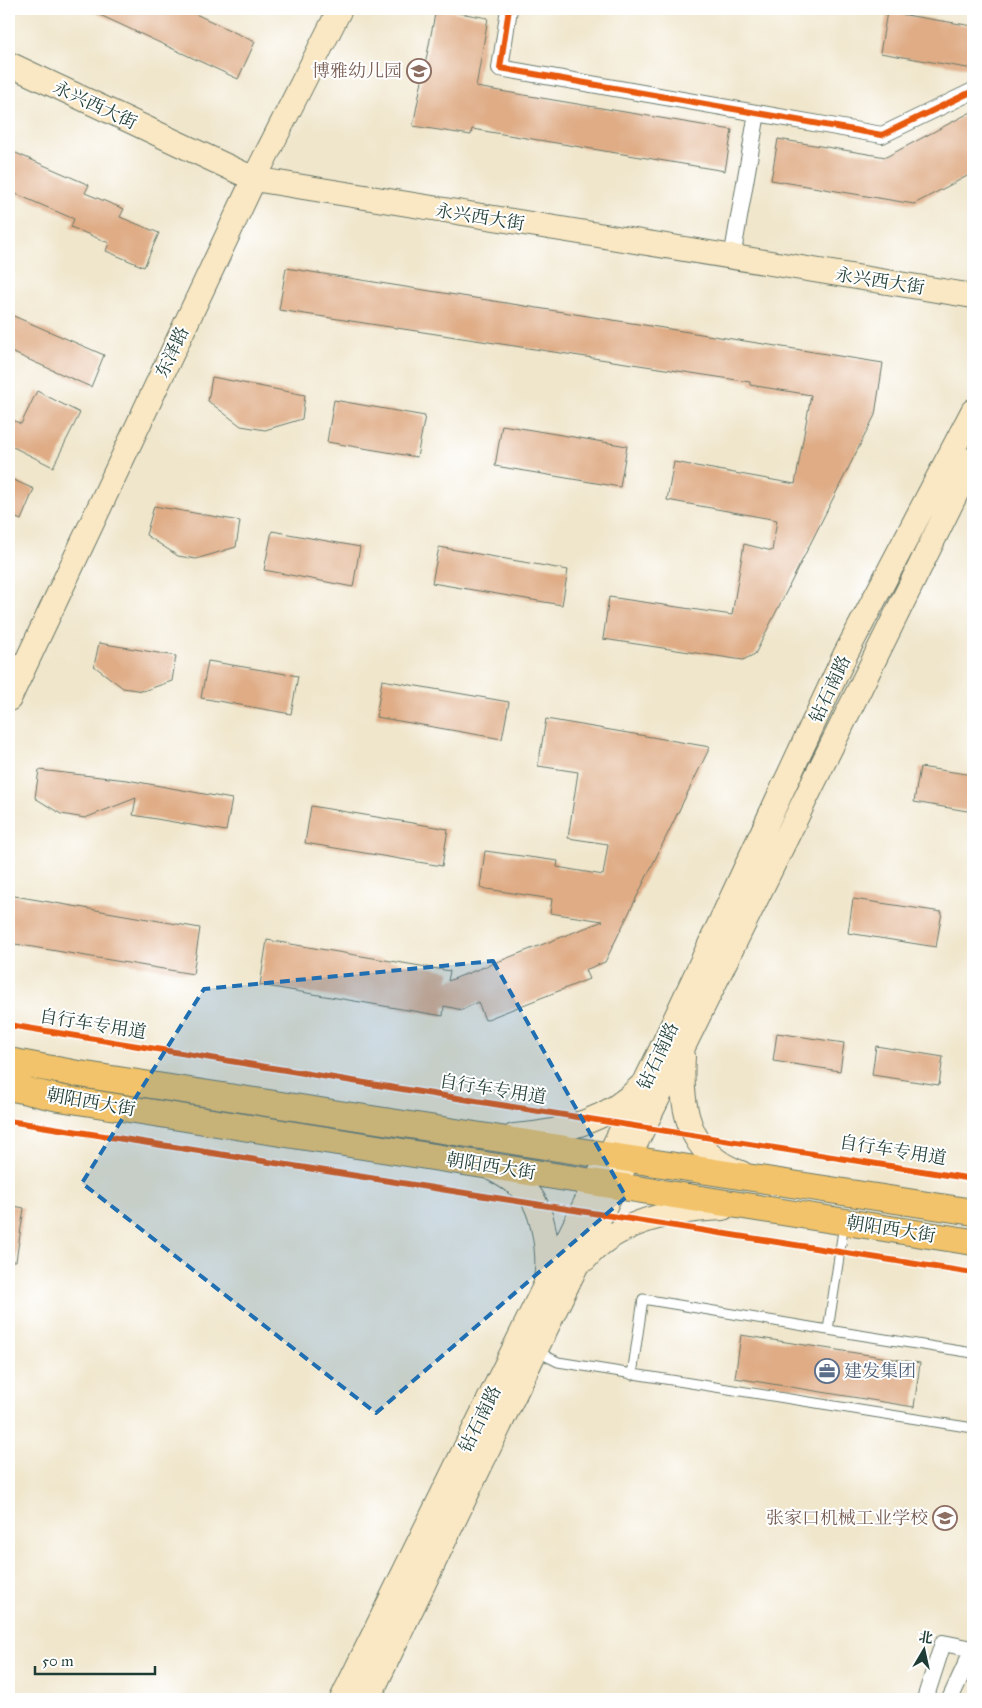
<svg xmlns="http://www.w3.org/2000/svg" width="982" height="1708" font-family="'IM FELL Great Primer','Noto Serif SC',serif">
	<style>
		.building { fill: #dfac85 }
		.lines { fill: none; stroke-linecap: round; stroke-linejoin: round }
		.service-casing { stroke: #687869; stroke-width: 11 }
		.minor-casing { stroke: #687869; stroke-width: 18 }
		.secondary-casing { stroke: #687869; stroke-width: 26 }
		.primary-casing { stroke: #687869; stroke-width: 28 }
		.service { stroke: #fff; stroke-width: 9 }
		.minor { stroke: #fff; stroke-width: 16 }
		.secondary { stroke: #fae7c3; stroke-width: 24 }
		.primary { stroke: #f2c36a; stroke-width: 26 }
		.cycleway-casing { stroke: #fff; stroke-width: 9 }
		.cycleway { stroke: #e8590c; stroke-width: 6 }
		.marked { fill: #1f6fb2; fill-opacity: 0.2; stroke: #1f6fb2; stroke-width: 4; stroke-dasharray: 10 6; stroke-linejoin: round }
		.labels { text-anchor: middle; dominant-baseline: central; stroke-width: 4; stroke-linejoin: round; paint-order: stroke }
		.education-label { font-size: 18px; fill: #785e54; stroke: #fff; text-anchor: end }
		.street-label { font-size: 18px; fill: #1f3d34; stroke: #fff }
		.service-label { font-size: 18px; fill: #4e5e75; stroke: #fff; text-anchor: start }
	</style>
	<rect width="100%" height="100%" fill="#fff"/>
	<filter id="ink" filterUnits="userSpaceOnUse"><feTurbulence type="fractalNoise" baseFrequency=".02" numOctaves="2"/><feDisplacementMap in="SourceGraphic" scale="10" xChannelSelector="R" yChannelSelector="G"/><feConvolveMatrix kernelMatrix="1 2 1 2 8 2 1 2 1" color-interpolation-filters="sRGB"/></filter>
	<filter id="wash" filterUnits="userSpaceOnUse"><feTurbulence type="fractalNoise" baseFrequency=".0096" numOctaves="4" result="noise"/><feDisplacementMap in="SourceGraphic" scale="20" xChannelSelector="R" yChannelSelector="G"/><feGaussianBlur stdDeviation="1.12" result="paint"/><feColorMatrix in="noise" values="0 0 0 0 0 0 0 0 0 0 0 0 0 0 0 0 0 1.4 0 .05"/><feComposite in="paint" operator="in"/></filter>
	<g filter="url(#wash)">
		<rect width="100%" height="100%" fill="#f0e6cc"/>
		<g id="blocks">
			<path class="building" d="M87 9H185L255 42 238 79Z
				M436 9 488 18 476 87 732 130 725 171 472 129 471 135 413 126Z
				M887 12 973 26V69L880 53Z
				M973 111V173L914 204 771 180 778 139 886 157Z
				M9 150 89 185 85 193 124 209 120 217 159 233 144 267 106 251 109 243 71 227 74 219 9 191Z
				M286 268 883 363 875 415 755 654 743 660 603 639 609 597 732 615 744 544 772 551 777 520 667 500 674 462 795 484 811 395 750 385V382L279 310Z
				M9 314 104 355 91 387 9 351Z
				M212 377 305 395 302 419 265 430 241 426 208 401Z
				M37 391 80 413 53 467 9 445V418L21 424Z
				M334 400 425 416 417 457 327 442Z
				M502 425 627 446 620 487 495 466Z
				M9 478 34 489 21 520 9 515Z
				M154 506 240 521 236 547 196 559 178 556 146 535Z
				M272 531 360 547 353 587 264 570Z
				M439 547 568 570 562 605 432 583Z
				M99 643 176 656 172 681 143 691 123 688 94 666Z
				M208 661 298 676 291 714 201 698Z
				M382 680 509 702 502 739 376 717Z
				M546 719 710 747 605 962 585 970 589 979 485 1020 478 1002 462 1010 444 1006 443 1016 260 985 267 940 450 971 448 981 603 921 550 913 552 899 480 888 485 851 558 861 557 867 603 875 608 844 568 838 578 772 538 766Z
				M920 767 973 775V812L914 802Z
				M39 770 127 780 232 799 226 831 133 815 136 798 85 818 61 814 35 798Z
				M311 806 448 829 442 866 305 843Z
				M9 895 200 928 193 974 9 943Z
				M853 899 942 912 936 947 848 933Z
				M777 1033 844 1043 840 1071 773 1061Z
				M876 1046 943 1057 939 1085 872 1075Z
				M9 1205 24 1208 16 1261H9Z
				M741 1335 920 1363 914 1407 735 1378Z"/>
		</g>
	</g>
	<g filter="url(#ink)">
		<use href="#blocks" fill-opacity="0" stroke="#687869" stroke-width="1"/>
		<g class="lines">
			<defs>
				<path id="service" d="M844 1224 828 1330 973 1353
					M536 1351 558 1362 973 1428
					M632 1375 643 1299 828 1330"/>
				<path id="minor" d="M509 9 500 68 882 135 973 91
					M732 258 757 113
					M925 1699 943 1643 973 1649 950 1699"/>
				<path id="secondary" d="M9 64 254 179 973 296
					M9 699 254 179 340 9
					M683 1056C680 1107 687 1154 741 1173
					M514 1136C559 1133 608 1121 640 1087
					M489 1167C503 1174 516 1182 528 1193 544 1210 550 1257 546 1279
					M585 1259C617 1221 675 1210 723 1208
					M342 1699 658 1056 845 655 973 411
					M368 1699 615 1185 973 459"/>
				<path id="primary" d="M9 1061 73 1073 973 1212
					M9 1087 59 1098 973 1242"/>
			</defs>
			<use href="#service" class="service-casing"/>
			<use href="#minor" class="minor-casing"/>
			<use href="#secondary" class="secondary-casing"/>
			<use href="#primary" class="primary-casing"/>
			<use href="#service" class="service"/>
			<use href="#minor" class="minor"/>
			<use href="#secondary" class="secondary"/>
			<use href="#primary" class="primary"/>
			<defs>
				<path id="cycleway" d="M509 9 500 68 882 135 973 91
					M9 1025 488 1103 973 1179
					M9 1121 973 1273"/>
			</defs>
			<use href="#cycleway" class="cycleway-casing"/>
			<use href="#cycleway" class="cycleway"/>
		</g>
	</g>
	<path class="marked" d="M493 961 626 1197 376 1413 82 1183 204 989Z"/>
	<defs>
		<symbol id="school-ring" viewBox="-11 -11 22 22"><circle r="9.5" fill="#fff" stroke="#8d6e63" stroke-width="1.5"/><path d="M0-5L7-2L0 1L-7-2ZM-4 1L0 2.5L4 1V4Q0 6-4 4Z" fill="#8d6e63"/></symbol>
		<symbol id="office-ring" viewBox="-11 -11 22 22"><circle r="9.5" fill="#fff" stroke="#5c6f8a" stroke-width="1.5"/><path d="M-6-3h4V-5.5h4V-3h4V5H-6ZM-1-4.5V-3h2v-1.5ZM-6 0V1H6V0Z" fill="#5c6f8a"/></symbol>
	</defs>
	<g fill-rule="evenodd">
		<use href="#school-ring" x="405" y="57" width="28" height="28"/>
		<use href="#office-ring" x="813" y="1357" width="28" height="28"/>
		<use href="#school-ring" x="931" y="1504" width="28" height="28"/>
	</g>
	<g class="labels">
		<g class="education-label">
			<text x="402" y="71">博雅幼儿园</text>
			<text x="928" y="1518">张家口机械工业学校</text>
		</g>
		<g class="street-label">
			<text transform="translate(95 105) rotate(25)">永兴西大街</text>
			<text transform="translate(480 217) rotate(9)">永兴西大街</text>
			<text transform="translate(880 281) rotate(9)">永兴西大街</text>
			<text transform="translate(172 352) rotate(-65)">东泽路</text>
			<text transform="translate(830 689) rotate(-65)">钻石南路</text>
			<text transform="translate(93 1024) rotate(9)">自行车专用道</text>
			<text transform="translate(658 1056) rotate(-65)">钻石南路</text>
			<text transform="translate(493 1089) rotate(9)">自行车专用道</text>
			<text transform="translate(91 1102) rotate(10)">朝阳西大街</text>
			<text transform="translate(893 1150) rotate(9)">自行车专用道</text>
			<text transform="translate(491 1166) rotate(9)">朝阳西大街</text>
			<text transform="translate(891 1229) rotate(9)">朝阳西大街</text>
			<text transform="translate(480 1419) rotate(-64)">钻石南路</text>
		</g>
		<g class="service-label">
			<text x="844" y="1371">建发集团</text>
		</g>
	</g>
	<rect width="982" height="1708" fill="none" stroke="#fff" stroke-width="30"/>
	<g transform="translate(924 1650) rotate(9)" stroke="#ffffff" stroke-width="4" paint-order="stroke">
	<path d="M0-4L9 19L0 12L-9 19Z" fill="#1f3d34"/>
	<text y="-8" font-size="14" font-weight="bold" text-anchor="middle" fill="#1f3d34">北</text>
	</g>
	<path d="M35 1666v8h120v-8" fill="none" stroke="#1f3d34" stroke-width="2.5"/>
	<text x="42" y="1666" font-size="15" fill="#1f3d34" stroke="#ffffff" stroke-width="4" paint-order="stroke">50 m</text>
</svg>
